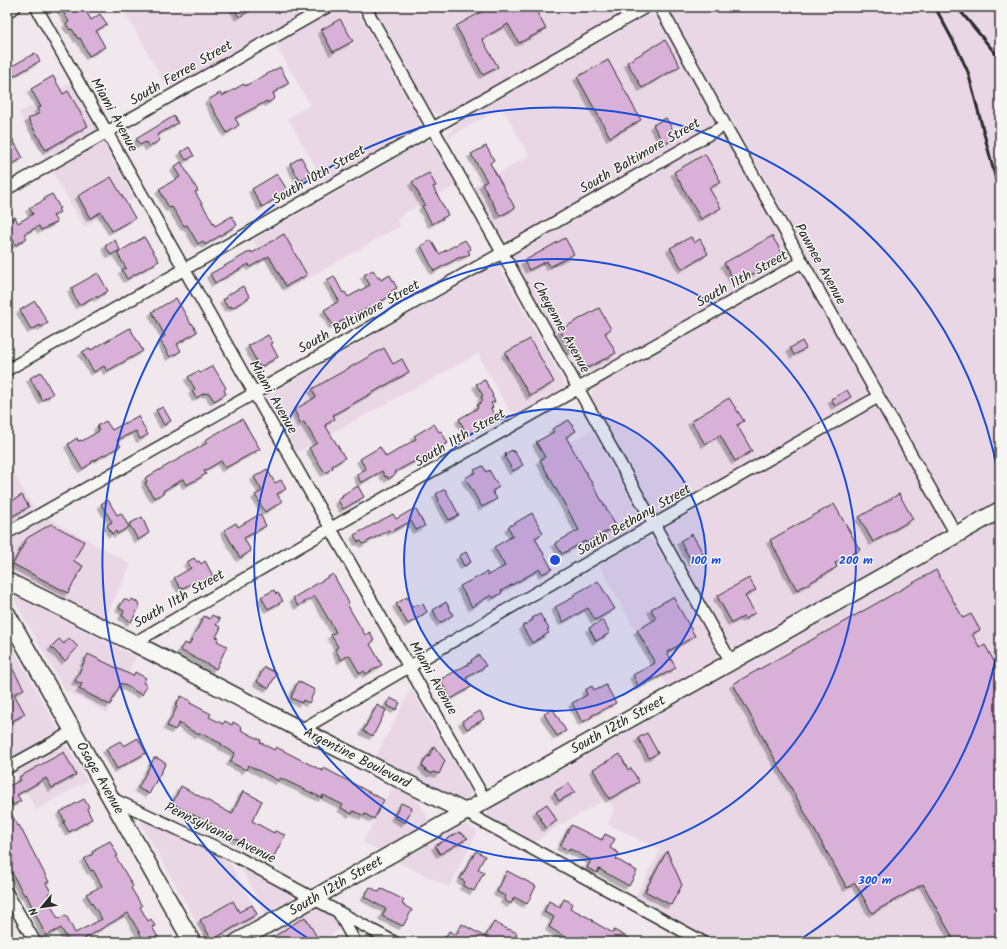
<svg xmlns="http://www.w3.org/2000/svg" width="1007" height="949" font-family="Kalam,sans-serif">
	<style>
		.built { fill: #e9d7e6 }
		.building { fill: #d9b0d7; stroke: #2b2b2b; filter: url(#shadow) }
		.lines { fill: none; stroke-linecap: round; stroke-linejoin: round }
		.street-casing { stroke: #2b2b2b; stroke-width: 14 }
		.secondary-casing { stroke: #2b2b2b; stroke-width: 19 }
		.street { stroke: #f6f6f2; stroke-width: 11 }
		.secondary { stroke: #f6f6f2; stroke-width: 16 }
		.rail { stroke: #2b2b2b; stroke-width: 3 }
		.ring { fill: none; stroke: #1d4ed8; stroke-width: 2 }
		.labels { text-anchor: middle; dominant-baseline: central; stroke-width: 3; stroke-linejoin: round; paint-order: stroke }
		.street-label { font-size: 14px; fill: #2b2b2b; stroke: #f6f6f2 }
		.centre { fill: #1d4ed8; stroke: #f6f6f2; stroke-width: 2 }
		.ring-label { font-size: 12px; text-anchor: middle; font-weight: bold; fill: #1d4ed8; stroke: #f6f6f2; stroke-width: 3; stroke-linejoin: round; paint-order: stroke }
	</style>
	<defs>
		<filter id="shadow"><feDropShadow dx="-3.5" dy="3.5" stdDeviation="0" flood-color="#0004"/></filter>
	</defs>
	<rect width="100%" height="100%" fill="#f0e8ed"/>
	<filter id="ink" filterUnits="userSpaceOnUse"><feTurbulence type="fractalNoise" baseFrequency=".025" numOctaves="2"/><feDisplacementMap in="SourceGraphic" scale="8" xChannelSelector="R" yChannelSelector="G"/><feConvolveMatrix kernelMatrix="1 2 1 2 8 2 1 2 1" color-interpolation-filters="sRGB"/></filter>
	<g filter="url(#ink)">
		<path class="built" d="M122 7H315L169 91Z
			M338 7H355L420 121V125L415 130 325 184 288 118 310 105 275 43Z
			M373 7H637L450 113 441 115 434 113 429 107Z
			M668 7H1000V499L968 517 960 519 954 516Z
			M654 14 660 16 716 120 713 126 517 237 507 240 500 238 472 188 529 156 502 107 448 138 449 133 455 125 464 118 496 98 558 62 612 36 645 16Z
			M70 83 97 131 45 159 19 113Z
			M719 137 727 140 734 150 790 251V259L786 264 781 268 593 375 584 378 578 376 513 261V255L518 251 710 138Z
			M426 141H429L434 144 457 185 396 218 400 226 284 292 253 240Z
			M103 142 134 198 84 227 52 171Z
			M495 265H498L499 267 565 384 564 391 524 414 518 415 509 410 478 354 297 452 267 399 268 395Z
			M796 275 805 276 866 385 867 391 862 400 850 407 667 512 660 514 654 510 591 397 592 392 594 386 788 276Z
			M874 407 880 410 942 521 943 528 940 535 739 650 728 644 665 532 667 527 868 408Z
			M592 430 642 520 643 525 638 529 593 555 539 460Z
			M7 462 33 507V512L32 514 7 528Z
			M48 518 131 564 104 621 7 572V542Z
			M1000 520V942H716L635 898 660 850 608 824 614 809 608 798 560 825 534 843 489 818 487 813 490 808 536 784Z
			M644 538 652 539 718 653 715 661 668 688 599 565Z
			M16 596 136 657 107 713 65 690 14 600Z
			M7 638 58 729 57 732 8 759Z
			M411 689 471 792 470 797 464 801 458 802 374 760Z
			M61 746 67 747 69 749 87 781 36 810 16 772Z
			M392 787 414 797 419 802 428 820 425 825 379 850 363 842Z
			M143 820H148L228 860 260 918 218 942H208L142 826 141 824Z
			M462 825H467L478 831 449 887 397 862Z
			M243 868 290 892 293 896 292 900 266 914 242 870Z
			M318 907 332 913 341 929 316 942H281L275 931Z"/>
		<path class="building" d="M60 7H84L91 20 100 14 107 24 96 31 105 47 89 56 80 38 78 39 72 29 70 30 66 24 69 22Z
			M233 7H255L239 17Z
			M490 7H511L514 13 525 7H534L546 29 519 43 508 24 482 39 498 67 483 75 456 26Z
			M340 19 353 41 333 52 321 30Z
			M665 40 680 66 642 88 627 62Z
			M35 53 40 61 12 77 7 69Z
			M608 60 641 120 610 137 577 77Z
			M280 67 289 83 273 93 275 98 268 103 267 101 235 118 239 125 227 133 208 100 220 93 222 96 244 84 245 86Z
			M53 76 63 94 68 91 88 126 46 150 28 119 40 113 37 109 41 107 31 89Z
			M174 116 178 123 157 135 160 140 149 147 146 142 140 145 136 139Z
			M666 118 677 137 664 144 653 125Z
			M7 129 23 158 7 167Z
			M486 146 494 160 490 163 515 208 500 216 482 184 487 181 471 154Z
			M189 147 194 156 186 160 181 152Z
			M705 154 721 182 709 188 721 208 701 219 674 172Z
			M301 157 311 175 300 181 290 164Z
			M181 162 198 191 195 192 215 226 232 216 237 225 205 245 203 241 198 244 187 225 184 226 172 207 169 208 159 189 180 177 174 167Z
			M429 173 436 186 433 187 448 215 432 224 422 206 425 205 412 182Z
			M277 174 288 191 262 207 252 189Z
			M111 177 135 218 112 231 101 212 90 218 78 196Z
			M52 194 60 208 58 209 60 212 53 216 57 222 41 230 39 226 24 234 27 238 16 245 7 229V221L15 217 18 223 33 214 29 208 45 200 44 198Z
			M284 234 307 275 286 286 269 256 250 267 249 264 215 283 210 274 251 251 252 253Z
			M772 236 784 256 736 284 724 263Z
			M144 237 159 261 127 279 122 270 126 268 117 253Z
			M691 237 694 243 700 239 708 254 682 269 670 248Z
			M565 238 574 254 550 267 547 261 529 270 524 261Z
			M115 240 120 250 111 255 105 246Z
			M431 240 439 254 465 240 471 249 468 251 470 254 461 258 460 257 434 271 421 246Z
			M373 270 378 278 380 277 381 280 390 275 397 288 387 294 389 297 359 313 358 312 333 326 324 310 339 301 327 280 334 276 343 293 345 292 348 297 370 285 364 275Z
			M98 273 108 291 97 298 96 296 79 305 72 292 73 291 71 288Z
			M243 286 250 297 232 308 231 306 228 308 223 300 227 298 226 296Z
			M176 298 191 324 192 323 197 332 177 344 181 351 170 357 160 340 165 336 152 312Z
			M35 301 48 323 41 327 40 325 31 330 20 310Z
			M599 308 611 329 605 333 616 353 587 368 576 349 572 352 560 330Z
			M130 328 143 351 107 371 104 366 94 372 82 352 90 348 91 350Z
			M268 335 273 343 271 344 278 357 260 367 248 346Z
			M530 339 554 382 530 396 505 353Z
			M802 341 806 348 794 355 790 348Z
			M384 348 393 364 402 359 409 372 333 415 335 419 325 425 345 458 332 466 333 468 325 473 309 448 317 443 304 422 301 424 294 410 316 397 312 389Z
			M213 366 226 388 224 390 226 394 214 401 209 393 206 394 205 393 196 398 192 391 195 389 188 377 198 371 200 373Z
			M41 372 53 394 42 400 30 378Z
			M485 380 493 396H492L495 402 491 403 493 407 491 409 496 417 467 435 459 419 478 408 477 405 483 401 481 397 483 396 476 384Z
			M847 390 851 397 835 406 831 399Z
			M729 398 744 421 737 425 752 451 735 461 720 435 705 444 691 421Z
			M163 407 171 421 164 425 156 410Z
			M138 416 148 435 140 439 136 431 117 440 121 446 91 462 92 463 82 469 68 444 77 438 78 441 81 440 82 441 99 431 97 426 106 421 112 430Z
			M242 419 260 449 225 468 221 461 204 471 206 474 196 480 186 485 183 479 163 491 164 493 154 498 145 483 147 482 145 478 207 443 205 440Z
			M569 420 576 431 566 437 616 526 586 543 585 541 562 554 555 543 579 530 540 460 545 457 536 442 554 432 552 429Z
			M434 424 439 432 441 431 448 443 395 472 396 474 388 479 387 476 385 477 382 471 361 483 357 474 366 469 360 459 380 447 386 457 416 439 414 436Z
			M512 450 513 452 514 451 523 465 513 471 505 457H506L505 454Z
			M483 466 486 472 489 470 499 487 492 491 497 499 482 507 465 478 476 472 474 470Z
			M267 469 275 483 281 480 286 489 277 494 282 502 265 512 255 495 262 491 254 477Z
			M358 486 364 497 343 509 338 500 343 497 342 495Z
			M445 489 459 515 449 520 438 501 439 500 436 494Z
			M899 494 913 519 873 542 859 517Z
			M22 495 29 507 7 519V504Z
			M108 500 117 515 121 513 129 527 117 534 116 531 112 534 107 525 112 522 101 504Z
			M834 504 860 550 835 563 837 567 797 590 770 540Z
			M415 508 425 526 416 530 411 521 391 532 389 530 363 544 361 541 358 542 354 535 393 514 396 519Z
			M532 513 543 533 535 538 552 569 542 574 540 569 501 591 502 593 493 598 491 595 472 607 460 586 487 572 488 575 505 566 494 547 513 536 508 527Z
			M260 514 266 526 244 538 251 551 240 558 224 530 236 523 238 527Z
			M142 517 149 533 138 540 129 524Z
			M51 524 84 541 74 561 83 566 68 593 13 564 27 538Z
			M692 534 704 555 692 562 680 541Z
			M466 552 471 562 464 566 459 556Z
			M194 558 197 562 199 561 201 564 205 561 213 576 200 584 198 580 181 589 174 578 191 568 187 562Z
			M936 570 963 618 971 614 980 630 972 634 980 648 985 645 1000 672V942H955L923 884 872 913 855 883 847 888 733 684Z
			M333 574 349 603 347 604 365 635 370 632 374 641 370 644 382 665 366 674 364 671 360 674 349 655 341 660 335 649 338 647 331 635 336 632 315 596 298 606 293 598Z
			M749 578 756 590 745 596 755 613 745 619 743 617 732 623 717 596Z
			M598 581 615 609 595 620 588 608 563 622 555 607 574 597 573 595Z
			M274 590 276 594 278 593 283 601 268 609 261 597Z
			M407 597 412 607 418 604 419 606 423 604 427 612 408 624 396 604Z
			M673 597 695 636 667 652 676 668 639 687 633 675 655 663 637 630 656 619 651 609Z
			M124 599 130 602 132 599 139 603 138 605 140 606 131 622 122 616 124 611 119 608Z
			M446 602 453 615 440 623 433 610Z
			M540 614 549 629 547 630 549 633 532 643 522 626 533 620 532 618Z
			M212 615 220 619 216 625 221 627 216 637 219 638 217 641 227 646 216 669 180 650 184 643 189 645 204 616 210 619Z
			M603 620 610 633 596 641 589 628Z
			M69 638 78 647 65 661 51 647 59 639 64 644Z
			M88 654 133 676 135 672 146 678 143 683 147 685 142 695 121 683 110 705 79 689 82 684 75 681Z
			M479 655 486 666 466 678 471 687 451 699 441 682 442 681 441 679 472 662 471 660Z
			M7 659 24 689 14 694 25 714 7 724Z
			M264 667 277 673 269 688 257 682Z
			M298 681 315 690 309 703 303 700 302 703 291 698Z
			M606 685 616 703 591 716 592 717 582 722 572 703 587 695 585 690 592 686 594 690 596 689V690Z
			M181 696 191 701 190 703 211 714 209 717 223 724 225 721 232 725 233 722 242 727 241 730 261 740 260 742 274 750 276 747 323 771 324 768 384 800 374 819 365 814 364 816 353 811 352 814 341 808 343 805 323 795 322 798 280 778 279 781 248 765 246 770 230 762 235 753 221 745 222 744 200 733 199 735 179 723 175 730 167 726 177 707 175 706Z
			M390 698 400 703 396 710 386 705Z
			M377 705 386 710 373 736 363 731Z
			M553 709 566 731 557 736 544 714Z
			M480 711 484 719 467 729 462 721Z
			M647 733 658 753 649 758 638 738Z
			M138 738 146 753 117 769 106 749 120 741 124 746Z
			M434 746 445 761 439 774 433 772 432 774 425 770 426 769 422 766 427 756 429 757Z
			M64 752 76 775 52 788 46 778 17 795 21 801 13 805 7 793V787L21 780 19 777Z
			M620 754 628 770 631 768 639 782 609 799 593 769Z
			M154 758H157L166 763 149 794 138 788Z
			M569 783 575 792 559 801 554 792Z
			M181 786 232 814 243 791 262 801 252 821 274 833 275 831 285 835 273 858 212 827 213 825 172 804Z
			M84 799 89 807 87 809 92 819 69 832 63 822H65L60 812Z
			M401 803 412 808 405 823 394 817Z
			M547 804 557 821 546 828 536 811Z
			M7 806 18 826 19 825 49 882 46 883 51 892 48 894 53 903 51 905 58 919 66 915 75 933 102 919 86 894 102 886 93 870 91 871 84 859 93 854 92 852 96 850 95 849 110 841 118 856 116 857 133 886 131 888 142 906 140 907 148 921 151 919 155 926 152 927 161 942H145L128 913 79 942H69L61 928 46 936 26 894 24 895 7 864Z
			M571 825 602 840 605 834 615 839 610 848 619 853 616 859 637 871 629 886 599 869 597 873 587 868 591 860 570 849 569 851 560 846Z
			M459 832 468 838 440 854 435 846Z
			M476 851 485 856 478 869 484 872 474 891 463 886 465 882 460 879Z
			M667 851 682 885 671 905 645 891Z
			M507 871 536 886 527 904 514 897 511 904 504 900 506 896 497 892Z
			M370 887 379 892 381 889 384 890 404 900 402 904 412 910 403 926 382 916 386 909 364 897Z
			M564 899 572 903 570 908 593 920 592 921 613 933 614 930 636 942H593L583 936 580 942H574L563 936 549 927 554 917 544 912 549 901 560 907Z
			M233 901 239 912 252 905 257 914 212 940 200 920Z
			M305 917 320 942H264L285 930V929Z
			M494 922 509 930V929L517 933 513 941 510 939 508 942H443L449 931 456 935 462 924 485 937Z"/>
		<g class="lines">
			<defs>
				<path id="street" d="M36 7 409 667 485 800
					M365 7 731 662
					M660 7 725 125 956 534
					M7 12 15 7
					M7 189 327 7
					M7 370C221 250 433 127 646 7
					M7 533 502 253 725 125
					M134 643 340 523 802 262
					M301 730 592 560 878 397
					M7 768 74 731
					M111 798 237 857 394 942
					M465 812 703 942
					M7 893 35 942
					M339 913 355 942"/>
				<path id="secondary" d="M7 581 134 643 301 730 465 812
					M7 614 192 942
					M237 942 465 812 1000 510"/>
			</defs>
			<use href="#street" class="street-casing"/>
			<use href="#secondary" class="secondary-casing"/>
			<use href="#street" class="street"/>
			<use href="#secondary" class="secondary"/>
			<path class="rail" d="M935 7 958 50 968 72 1000 195
				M957 7 1000 59"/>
		</g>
	</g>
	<circle cx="555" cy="560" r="151" fill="#1d4ed8" fill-opacity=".12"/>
	<g class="ring">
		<circle cx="555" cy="560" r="151"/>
		<circle cx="555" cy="560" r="301"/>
		<path d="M999 642A452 452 0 0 1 798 941M312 941A452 452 0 1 1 999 478"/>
	</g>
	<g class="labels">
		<g class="street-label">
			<text transform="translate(181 73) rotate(-30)">South Ferree Street</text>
			<text transform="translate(114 115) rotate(61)">Miami Avenue</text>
			<text transform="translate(640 156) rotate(-30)">South Baltimore Street</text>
			<text transform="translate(319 175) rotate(-30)">South 10th Street</text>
			<text transform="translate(820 264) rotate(61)">Pawnee Avenue</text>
			<text transform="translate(742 279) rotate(-29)">South 11th Street</text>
			<text transform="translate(359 317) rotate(-29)">South Baltimore Street</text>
			<text transform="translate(561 327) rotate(61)">Cheyenne Avenue</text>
			<text transform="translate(273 397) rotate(60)">Miami Avenue</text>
			<text transform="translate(460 438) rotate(-30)">South 11th Street</text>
			<text transform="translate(634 520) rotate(-30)">South Bethany Street</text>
			<text transform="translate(179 599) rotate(-30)">South 11th Street</text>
			<text transform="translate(433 678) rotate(60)">Miami Avenue</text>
			<text transform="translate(618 725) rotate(-29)">South 12th Street</text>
			<text transform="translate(357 758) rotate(27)">Argentine Boulevard</text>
			<text transform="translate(100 778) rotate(60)">Osage Avenue</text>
			<text transform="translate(220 833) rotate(26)">Pennsylvania Avenue</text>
			<text transform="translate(336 886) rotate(-30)">South 12th Street</text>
		</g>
	</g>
	<circle cx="555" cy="560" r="6" class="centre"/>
	<g class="ring-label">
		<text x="706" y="564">100 m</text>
		<text x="856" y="564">200 m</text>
		<text x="875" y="884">300 m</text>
	</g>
	<rect width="1007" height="949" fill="none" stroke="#f6f6f2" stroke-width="24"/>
	<rect x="12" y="12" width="983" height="925" fill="none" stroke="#2b2b2b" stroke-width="1.5" filter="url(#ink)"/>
	<g transform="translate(42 907) rotate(241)" stroke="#f6f6f2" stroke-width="3" paint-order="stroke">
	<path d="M0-3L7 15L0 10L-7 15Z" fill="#2b2b2b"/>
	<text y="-6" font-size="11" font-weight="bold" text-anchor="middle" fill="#2b2b2b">N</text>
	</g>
</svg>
